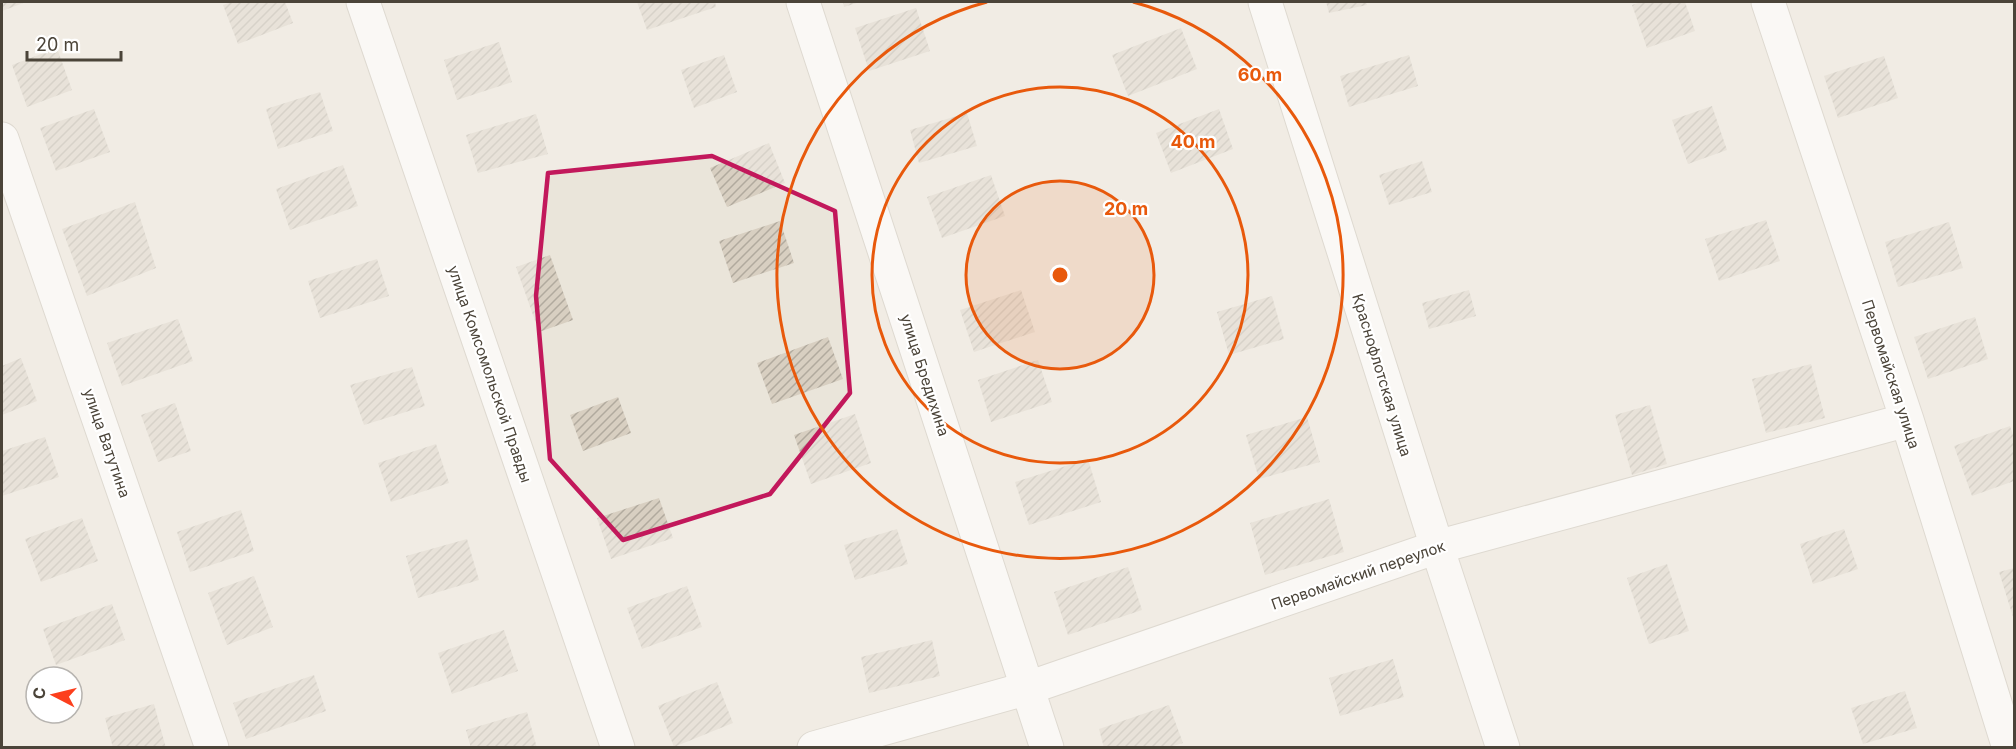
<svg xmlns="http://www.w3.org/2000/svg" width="2016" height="749" font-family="Inter,sans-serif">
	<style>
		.residential { fill: #eae5da; fill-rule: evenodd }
		.building { fill: url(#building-hatch) }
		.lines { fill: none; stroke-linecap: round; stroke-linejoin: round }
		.minor-casing { stroke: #c2bbae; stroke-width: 35 }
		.minor { stroke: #fff; stroke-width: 33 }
		.marked { fill: none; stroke: #c2185b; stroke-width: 4.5; stroke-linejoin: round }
		.ring { fill: none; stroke: #e8590c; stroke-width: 3 }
		.labels { text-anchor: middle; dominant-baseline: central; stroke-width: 4.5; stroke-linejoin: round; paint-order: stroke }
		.street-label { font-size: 15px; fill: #4b4439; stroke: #fff }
		.centre { fill: #e8590c; stroke: #fff; stroke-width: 3 }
		.ring-label { font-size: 18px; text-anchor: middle; font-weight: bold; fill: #e8590c; stroke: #fff; stroke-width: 4.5; stroke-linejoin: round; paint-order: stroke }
	</style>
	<defs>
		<pattern id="building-hatch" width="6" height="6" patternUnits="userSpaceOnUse" patternTransform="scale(1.5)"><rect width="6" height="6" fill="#d8cfc1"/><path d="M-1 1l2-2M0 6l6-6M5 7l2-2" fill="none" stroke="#b1aa9e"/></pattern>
	</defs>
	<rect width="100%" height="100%" fill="#f6f3ec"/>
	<path class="residential" d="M2 2H2014V747H2ZM36 677H72V713H36Z"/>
	<path class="building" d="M2 2H26L2 11Z
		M231 2H285L293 23 238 44 223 5Z
		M637 2H715L716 7 647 30Z
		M843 2H860L844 7Z
		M1326 2H1366L1367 5 1329 13Z
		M1641 2H1685L1695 31 1647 48 1632 5Z
		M916 8 930 51 869 71 855 28Z
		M1181 28 1197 69 1128 96 1112 55Z
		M499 42 512 82 457 100 444 60Z
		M57 48 72 90 27 107 12 65Z
		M724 55 737 92 694 108 681 70Z
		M1409 55 1418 86 1349 107 1340 76Z
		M1884 56 1898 98 1838 118 1824 76Z
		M320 92 333 131 278 149 266 109Z
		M1712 106 1727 150 1688 164 1672 120Z
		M94 109 110 152 56 171 40 128Z
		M1219 109 1233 149 1171 173 1156 133Z
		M967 113 977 146 919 163 910 130Z
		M536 114 548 154 478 173 466 135Z
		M769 143 785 183 727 207 710 168Z
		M1422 161 1432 192 1389 205 1379 175Z
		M343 165 358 206 290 230 276 189Z
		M991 175 1005 216 942 238 927 197Z
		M135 202 156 268 87 296 62 229Z
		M1766 220 1780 261 1719 281 1705 239Z
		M780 221 794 263 733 283 719 241Z
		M1949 222 1963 268 1898 287 1885 242Z
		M550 255 573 320 539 332 516 267Z
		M377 259 389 296 320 318 308 281Z
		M1021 290 1035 332 974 352 960 310Z
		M1469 290 1476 316 1429 329 1422 303Z
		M1272 296 1284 339 1229 355 1217 312Z
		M1975 317 1988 359 1928 379 1914 337Z
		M178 319 193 361 122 386 107 343Z
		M828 337 843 379 772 404 757 363Z
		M21 358 37 401 2 415V366Z
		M1038 360 1052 402 991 422 978 380Z
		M1811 364 1825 418 1766 433 1752 379Z
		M412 367 425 406 364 425 350 385Z
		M618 397 631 433 583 451 570 415Z
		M175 403 191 451 158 462 141 415Z
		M1650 405 1667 464 1632 475 1615 415Z
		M855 414 871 463 811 484 794 435Z
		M1307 417 1320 462 1259 479 1246 435Z
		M2010 426 2014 438V481L1972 496 1954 446Z
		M45 437 59 477 2 496V451Z
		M436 444 449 483 391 502 378 463Z
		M1088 459 1101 502 1029 525 1015 482Z
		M659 498 673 538 611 559 597 518Z
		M1329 499 1344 552 1265 575 1250 523Z
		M241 510 254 551 190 572 177 532Z
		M82 518 98 561 41 582 25 539Z
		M897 529 908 564 855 580 844 545Z
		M1844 529 1858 569 1813 584 1800 544Z
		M467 539 479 580 418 598 406 556Z
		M1667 564 1689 631 1649 644 1627 578Z
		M1128 567 1142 610 1068 635 1054 592Z
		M2014 568V620L1999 572Z
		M254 576 273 627 227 645 208 593Z
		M687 586 702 627 642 649 627 608Z
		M112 604 125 640 56 665 43 629Z
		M504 630 518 671 452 694 438 653Z
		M932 640 940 676 869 693 861 657Z
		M1393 659 1404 697 1340 716 1329 678Z
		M314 675 326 711 246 739 233 703Z
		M717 682 733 723 674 747 658 706Z
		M1905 691 1917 728 1863 744 1851 708Z
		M154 704 166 748H113L105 718Z
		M1169 705 1183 743 1167 748H1104L1099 729Z
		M527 712 537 748H471L466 730Z"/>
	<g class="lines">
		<defs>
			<path id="minor" d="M363 2 618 748
				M803 2 1047 748
				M1265 2 1437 547 1503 748
				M1768 2 1907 420 2009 748
				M2 139 212 748
				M814 748 1028 688 1437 547 1907 420"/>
		</defs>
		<use href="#minor" class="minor-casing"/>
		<use href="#minor" class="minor"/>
	</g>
	<path d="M0 0H2016V749H0ZM712 156 835 211 850 393 770 494 623 540 550 459 536 296 548 173Z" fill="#f6f3ec" fill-opacity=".55" fill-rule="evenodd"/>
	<path class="marked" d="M712 156 835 211 850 393 770 494 623 540 550 459 536 296 548 173Z"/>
	<circle cx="1060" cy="275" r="94" fill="#e8590c" fill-opacity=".12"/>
	<g class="ring">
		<circle cx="1060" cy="275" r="94"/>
		<circle cx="1060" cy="275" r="188"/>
		<path d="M1133 2A283 283 0 1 1 987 2"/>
	</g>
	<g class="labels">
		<g class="street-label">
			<text transform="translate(490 374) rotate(71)">улица Комсомольской Правды</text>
			<text transform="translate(1891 374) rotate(72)">Первомайская улица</text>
			<text transform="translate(925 375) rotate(72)">улица Бредихина</text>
			<text transform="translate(1382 375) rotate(73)">Краснофлотская улица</text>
			<text transform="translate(107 443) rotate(71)">улица Ватутина</text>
			<text transform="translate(1358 575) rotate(-19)">Первомайский переулок</text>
		</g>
	</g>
	<circle cx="1060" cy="275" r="9" class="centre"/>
	<g class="ring-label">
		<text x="1260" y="81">60 m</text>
		<text x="1193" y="148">40 m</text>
		<text x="1126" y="215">20 m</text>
	</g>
	<rect width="2016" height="749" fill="none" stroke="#4b4439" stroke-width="6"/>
	<g transform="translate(54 695) rotate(277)"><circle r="28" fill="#ffffff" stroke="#b7b4b0" stroke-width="1.5"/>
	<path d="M0-4.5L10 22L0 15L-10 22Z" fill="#fc3f1d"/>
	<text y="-9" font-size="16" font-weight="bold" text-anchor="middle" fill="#4b4439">С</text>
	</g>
	<path d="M27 51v9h94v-9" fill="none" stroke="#4b4439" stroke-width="3"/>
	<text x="36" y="51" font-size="18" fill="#4b4439" stroke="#ffffff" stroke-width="4.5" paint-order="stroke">20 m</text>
</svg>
